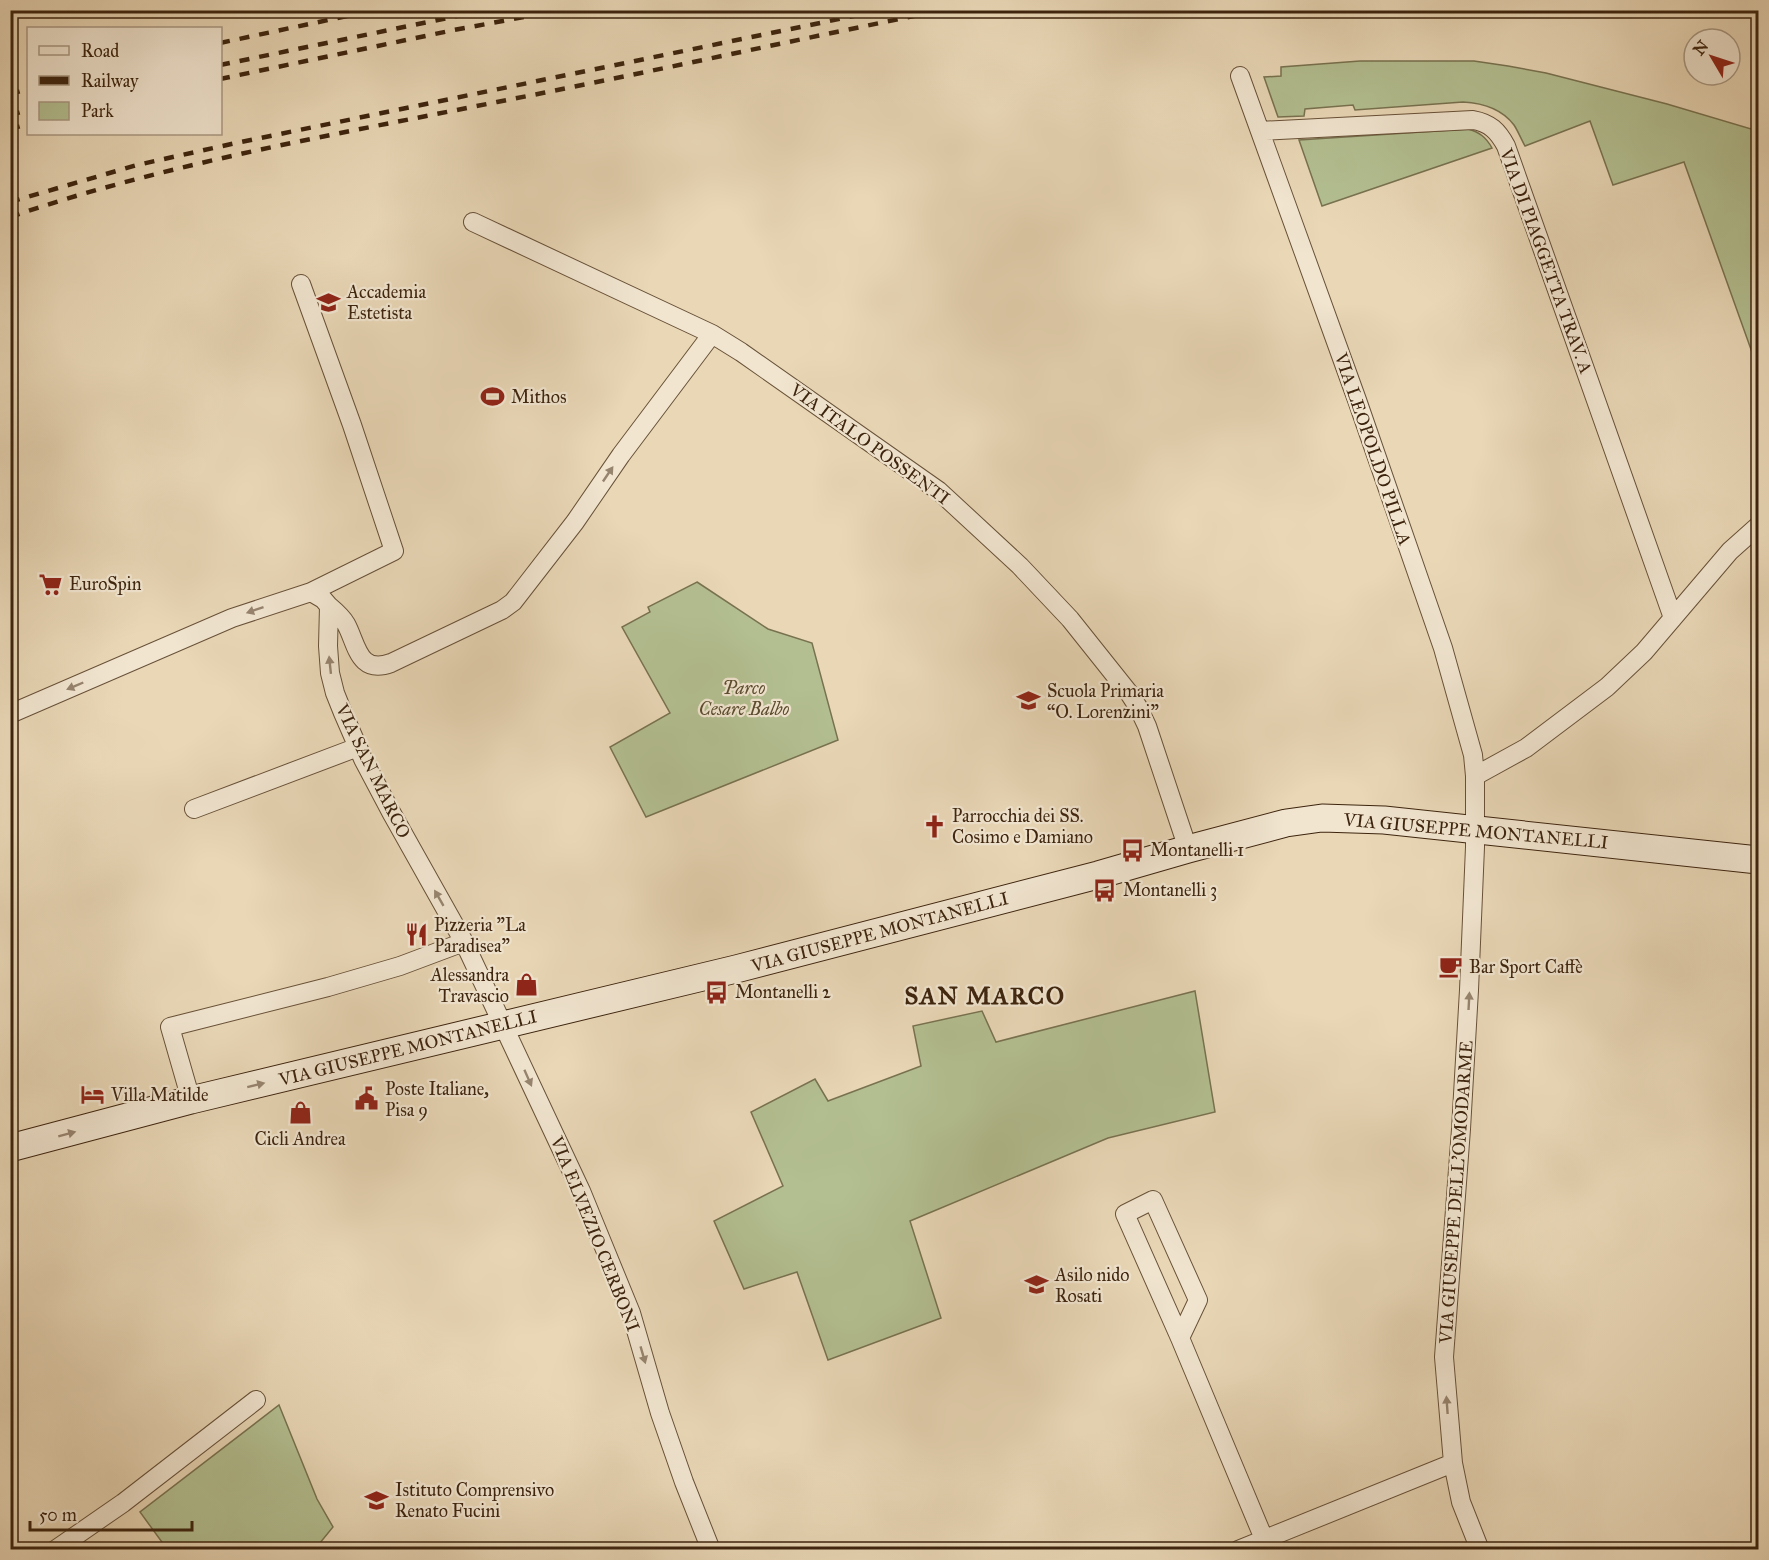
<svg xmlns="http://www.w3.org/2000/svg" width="1769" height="1560" font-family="'IM FELL Great Primer',serif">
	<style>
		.green { fill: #b3bf91; stroke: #787250; stroke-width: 1.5 }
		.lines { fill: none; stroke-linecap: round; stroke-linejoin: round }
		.street-casing { stroke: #685138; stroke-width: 20 }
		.secondary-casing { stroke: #3d240e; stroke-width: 29 }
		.street { stroke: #f1e5d0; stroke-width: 18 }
		.secondary { stroke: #f1e5d0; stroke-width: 27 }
		.rail { stroke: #3d240e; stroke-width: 4.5; stroke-dasharray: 10 10; stroke-linecap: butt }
		.oneway { fill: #97846f }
		.labels { text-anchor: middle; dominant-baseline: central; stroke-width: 4.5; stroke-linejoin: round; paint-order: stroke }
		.street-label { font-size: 18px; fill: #3d240e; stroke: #f1e5d0 }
		.poi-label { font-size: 18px; fill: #3d240e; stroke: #f1e5d0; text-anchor: start }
		.park-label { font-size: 18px; font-style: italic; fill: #5a4b2f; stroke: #f1e5d0 }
		.district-label { font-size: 24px; font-weight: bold; letter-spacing: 1.5px; fill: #3d240e; stroke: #f1e5d0 }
	</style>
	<rect width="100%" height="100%" fill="#e9d7b6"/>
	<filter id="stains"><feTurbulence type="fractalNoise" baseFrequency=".00333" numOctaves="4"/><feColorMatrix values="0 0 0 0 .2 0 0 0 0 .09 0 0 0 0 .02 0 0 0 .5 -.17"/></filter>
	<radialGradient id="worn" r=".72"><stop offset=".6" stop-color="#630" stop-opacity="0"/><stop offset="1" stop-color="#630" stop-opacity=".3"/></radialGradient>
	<path class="green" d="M1360 61H1474L1508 66 1546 73 1667 104 1758 131V369L1684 162 1613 185 1590 121 1525 146C1521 139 1518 131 1514 125 1502 109 1482 103 1463 102L1355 110 1353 105 1305 109 1304 116 1278 117 1264 77 1281 76V67Z
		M1468 129C1479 132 1486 137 1492 148L1322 206 1299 140Z
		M697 582 768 629 812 643 838 740 646 817 610 747 670 713 622 627 650 612 648 607Z
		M1195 991 1215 1112 1108 1138 910 1221 941 1318 828 1360 797 1272 744 1289 714 1221 783 1186 751 1112 815 1079 828 1101 921 1066 913 1026 982 1011 996 1042Z
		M279 1405 317 1499 333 1527 315 1549H167L140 1512Z"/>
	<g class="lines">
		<defs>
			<path id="street" d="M1240 76 1357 400 1443 648 1473 755 1475 776V847L1469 990 1461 1129 1444 1357 1453 1463 1461 1502 1480 1550
				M1260 131 1473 120C1490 123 1498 131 1506 146L1673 618
				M473 222 712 334 741 352 939 491 1020 566 1070 619 1129 693 1138 707 1147 726 1188 849
				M311 592 323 599 329 606 328 646 330 673 335 693 343 713 363 759 391 812 464 942 581 1191 631 1313 660 1413 684 1482 711 1550
				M329 606C335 611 342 617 346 624 357 644 358 675 391 663L502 610 513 602 575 522 621 455 712 334
				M10 714 232 618 311 592 394 551 352 425 301 284
				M1475 776 1526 748 1607 687 1644 652 1730 551 1758 526
				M194 809 358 747
				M191 1100 170 1027 328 987 400 966 464 942
				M1180 1338 1198 1300 1153 1200 1125 1214 1180 1338 1264 1539
				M55 1550 123 1503 256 1400
				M1238 1550 1453 1463"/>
			<path id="secondary" d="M10 1148 191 1100 736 969 1098 875 1188 849 1286 823 1322 818 1384 820 1758 860"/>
		</defs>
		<use href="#street" class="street-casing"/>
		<use href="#secondary" class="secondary-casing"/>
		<use href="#street" class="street"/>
		<use href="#secondary" class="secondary"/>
		<path class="rail" d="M220 43 375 10
			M220 65 486 10
			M220 79 454 30 562 10
			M10 94 28 89
			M10 115 28 110
			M10 129 28 124
			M10 202 137 165 236 143 883 10
			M10 217C168 163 333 135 497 102 646 73 794 40 944 10"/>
	</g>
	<defs><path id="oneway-solid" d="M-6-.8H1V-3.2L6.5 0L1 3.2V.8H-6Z" transform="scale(1.5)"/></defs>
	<g class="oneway">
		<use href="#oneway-solid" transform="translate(608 474) rotate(-56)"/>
		<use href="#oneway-solid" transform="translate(255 610) rotate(161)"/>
		<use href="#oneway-solid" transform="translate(330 665) rotate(-96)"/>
		<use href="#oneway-solid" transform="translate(75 686) rotate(157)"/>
		<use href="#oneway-solid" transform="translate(439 898) rotate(-120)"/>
		<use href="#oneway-solid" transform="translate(1469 1001) rotate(-87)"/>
		<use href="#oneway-solid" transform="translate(528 1078) rotate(66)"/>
		<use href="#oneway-solid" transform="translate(256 1085) rotate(-14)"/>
		<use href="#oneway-solid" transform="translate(67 1134) rotate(-15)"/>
		<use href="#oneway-solid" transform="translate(643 1355) rotate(74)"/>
		<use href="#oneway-solid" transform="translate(1447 1405) rotate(-94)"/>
	</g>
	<defs>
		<symbol id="school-bare" viewBox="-9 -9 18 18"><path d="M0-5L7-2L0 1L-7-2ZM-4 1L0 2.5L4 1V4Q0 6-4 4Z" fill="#8f2418" stroke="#f1e5d0" stroke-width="2.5" paint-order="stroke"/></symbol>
		<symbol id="stadium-bare" viewBox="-9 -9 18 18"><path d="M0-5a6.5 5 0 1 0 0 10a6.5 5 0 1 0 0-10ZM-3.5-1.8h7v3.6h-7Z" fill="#8f2418" stroke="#f1e5d0" stroke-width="2.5" paint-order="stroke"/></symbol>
		<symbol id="supermarket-bare" viewBox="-9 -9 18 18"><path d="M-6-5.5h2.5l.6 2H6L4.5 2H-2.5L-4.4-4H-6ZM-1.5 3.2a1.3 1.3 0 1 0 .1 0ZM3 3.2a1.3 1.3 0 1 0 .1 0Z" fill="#8f2418" stroke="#f1e5d0" stroke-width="2.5" paint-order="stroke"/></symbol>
		<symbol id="church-bare" viewBox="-9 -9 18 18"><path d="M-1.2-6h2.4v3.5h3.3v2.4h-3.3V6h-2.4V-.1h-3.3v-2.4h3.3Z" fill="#8f2418" stroke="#f1e5d0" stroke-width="2.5" paint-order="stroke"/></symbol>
		<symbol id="bus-bare" viewBox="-9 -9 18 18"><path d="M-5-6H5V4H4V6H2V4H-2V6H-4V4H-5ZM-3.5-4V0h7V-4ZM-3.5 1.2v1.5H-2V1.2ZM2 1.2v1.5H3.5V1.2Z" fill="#8f2418" stroke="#f1e5d0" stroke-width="2.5" paint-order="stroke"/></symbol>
		<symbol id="restaurant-bare" viewBox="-9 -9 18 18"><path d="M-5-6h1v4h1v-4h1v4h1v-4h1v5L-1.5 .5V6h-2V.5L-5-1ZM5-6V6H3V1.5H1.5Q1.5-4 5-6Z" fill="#8f2418" stroke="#f1e5d0" stroke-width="2.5" paint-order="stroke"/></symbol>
		<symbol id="cafe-bare" viewBox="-9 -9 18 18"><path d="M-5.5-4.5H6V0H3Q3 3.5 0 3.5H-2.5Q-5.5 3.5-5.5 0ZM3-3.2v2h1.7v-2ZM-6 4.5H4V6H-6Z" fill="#8f2418" stroke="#f1e5d0" stroke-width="2.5" paint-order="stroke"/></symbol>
		<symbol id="shop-bare" viewBox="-9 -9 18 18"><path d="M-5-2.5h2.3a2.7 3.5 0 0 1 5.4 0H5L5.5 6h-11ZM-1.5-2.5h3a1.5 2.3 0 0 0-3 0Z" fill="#8f2418" stroke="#f1e5d0" stroke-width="2.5" paint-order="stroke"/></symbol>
		<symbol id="hotel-bare" viewBox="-9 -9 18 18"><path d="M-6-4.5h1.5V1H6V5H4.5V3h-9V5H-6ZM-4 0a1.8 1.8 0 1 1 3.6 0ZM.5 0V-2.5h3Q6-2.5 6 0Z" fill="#8f2418" stroke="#f1e5d0" stroke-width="2.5" paint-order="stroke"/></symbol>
		<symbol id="civic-bare" viewBox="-9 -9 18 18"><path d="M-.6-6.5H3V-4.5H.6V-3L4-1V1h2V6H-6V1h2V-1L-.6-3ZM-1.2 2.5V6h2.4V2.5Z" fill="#8f2418" stroke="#f1e5d0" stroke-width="2.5" paint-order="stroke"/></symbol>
	</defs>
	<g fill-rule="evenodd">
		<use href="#school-bare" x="312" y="286" width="33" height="33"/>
		<use href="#stadium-bare" x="476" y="380" width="33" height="33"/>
		<use href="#supermarket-bare" x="34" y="568" width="33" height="33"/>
		<use href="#school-bare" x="1012" y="684" width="33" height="33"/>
		<use href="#church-bare" x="918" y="810" width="33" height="33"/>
		<use href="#bus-bare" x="1116" y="834" width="33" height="33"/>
		<use href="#bus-bare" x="1088" y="874" width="33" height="33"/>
		<use href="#restaurant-bare" x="400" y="918" width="33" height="33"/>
		<use href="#cafe-bare" x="1434" y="950" width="33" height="33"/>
		<use href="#shop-bare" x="510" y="968" width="33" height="33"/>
		<use href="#bus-bare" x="700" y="976" width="33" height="33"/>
		<use href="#hotel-bare" x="76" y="1078" width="33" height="33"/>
		<use href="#civic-bare" x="350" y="1082" width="33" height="33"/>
		<use href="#shop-bare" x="284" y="1096" width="33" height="33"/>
		<use href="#school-bare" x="1020" y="1268" width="33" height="33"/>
		<use href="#school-bare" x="360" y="1484" width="33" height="33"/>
	</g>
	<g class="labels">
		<g class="street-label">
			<text transform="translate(1546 261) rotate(70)">VIA DI PIAGGETTA TRAV. A</text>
			<text transform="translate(870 444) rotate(36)">VIA ITALO POSSENTI</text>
			<text transform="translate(1373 449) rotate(71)">VIA LEOPOLDO PILLA</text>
			<text transform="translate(373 771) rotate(64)">VIA SAN MARCO</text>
			<text transform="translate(1476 831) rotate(5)">VIA GIUSEPPE MONTANELLI</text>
			<text transform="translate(880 932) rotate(-15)">VIA GIUSEPPE MONTANELLI</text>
			<text transform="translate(408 1048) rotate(-14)">VIA GIUSEPPE MONTANELLI</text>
			<text transform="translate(1456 1192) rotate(-86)">VIA GIUSEPPE DELL'OMODARME</text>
			<text transform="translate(595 1234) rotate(68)">VIA ELVEZIO CERBONI</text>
		</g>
		<g class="poi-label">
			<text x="347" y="292">Accademia<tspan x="347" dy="21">Estetista</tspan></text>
			<text x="511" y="397">Mithos</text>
			<text x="69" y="584">EuroSpin</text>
			<text x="1047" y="691">Scuola Primaria<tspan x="1047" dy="21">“O. Lorenzini”</tspan></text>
			<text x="952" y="816">Parrocchia dei SS.<tspan x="952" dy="21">Cosimo e Damiano</tspan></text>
			<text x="1150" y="850">Montanelli 1</text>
			<text x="1123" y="890">Montanelli 3</text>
			<text x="434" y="925">Pizzeria "La<tspan x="434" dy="21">Paradisea"</tspan></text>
			<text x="1469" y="967">Bar Sport Caffè</text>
			<text x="509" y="975" text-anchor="end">Alessandra<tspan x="509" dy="21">Travascio</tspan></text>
			<text x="735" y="992">Montanelli 2</text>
			<text x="385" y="1089">Poste Italiane,<tspan x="385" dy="21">Pisa 9</tspan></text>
			<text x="111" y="1095">Villa Matilde</text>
			<text x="300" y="1139" text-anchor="middle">Cicli Andrea</text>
			<text x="1055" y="1275">Asilo nido<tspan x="1055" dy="21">Rosati</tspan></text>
			<text x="395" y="1490">Istituto Comprensivo<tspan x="395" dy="21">Renato Fucini</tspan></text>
		</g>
		<g class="park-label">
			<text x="744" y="688">Parco<tspan x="744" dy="21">Cesare Balbo</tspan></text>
		</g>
		<g class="district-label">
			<text x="985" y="996">SAN MARCO</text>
		</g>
	</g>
	<rect width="1769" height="1560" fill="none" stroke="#e9d7b6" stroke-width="36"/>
	<rect x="12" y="12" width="1745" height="1536" fill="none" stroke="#3d240e" stroke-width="3"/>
	<rect x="18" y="18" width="1733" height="1524" fill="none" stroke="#3d240e" stroke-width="1.5"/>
	<rect x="27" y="27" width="195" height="108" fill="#f1e5d0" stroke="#a99882" stroke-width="1.5"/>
	<rect x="39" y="46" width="30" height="9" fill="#f1e5d0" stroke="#a99882" stroke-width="1.5"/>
	<text x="81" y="57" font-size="18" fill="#3d240e">Road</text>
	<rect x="39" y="76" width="30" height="9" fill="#3d240e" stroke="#a99882" stroke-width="1.5"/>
	<text x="81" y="87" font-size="18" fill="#3d240e">Railway</text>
	<rect x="39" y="102" width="30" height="18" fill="#b3bf91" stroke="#a99882" stroke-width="1.5"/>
	<text x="81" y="117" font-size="18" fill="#3d240e">Park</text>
	<g transform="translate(1712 57) rotate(309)"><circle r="28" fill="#f1e5d0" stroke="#a99882" stroke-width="1.5"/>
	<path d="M0-4.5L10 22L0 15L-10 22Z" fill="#8f2418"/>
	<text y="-9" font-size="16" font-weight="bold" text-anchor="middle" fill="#3d240e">N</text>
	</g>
	<path d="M30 1521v9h162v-9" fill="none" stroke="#3d240e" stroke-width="3"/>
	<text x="39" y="1521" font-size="18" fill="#3d240e" stroke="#f1e5d0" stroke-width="4.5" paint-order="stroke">50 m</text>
	<rect width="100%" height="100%" filter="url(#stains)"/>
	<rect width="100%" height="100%" fill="url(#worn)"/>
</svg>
